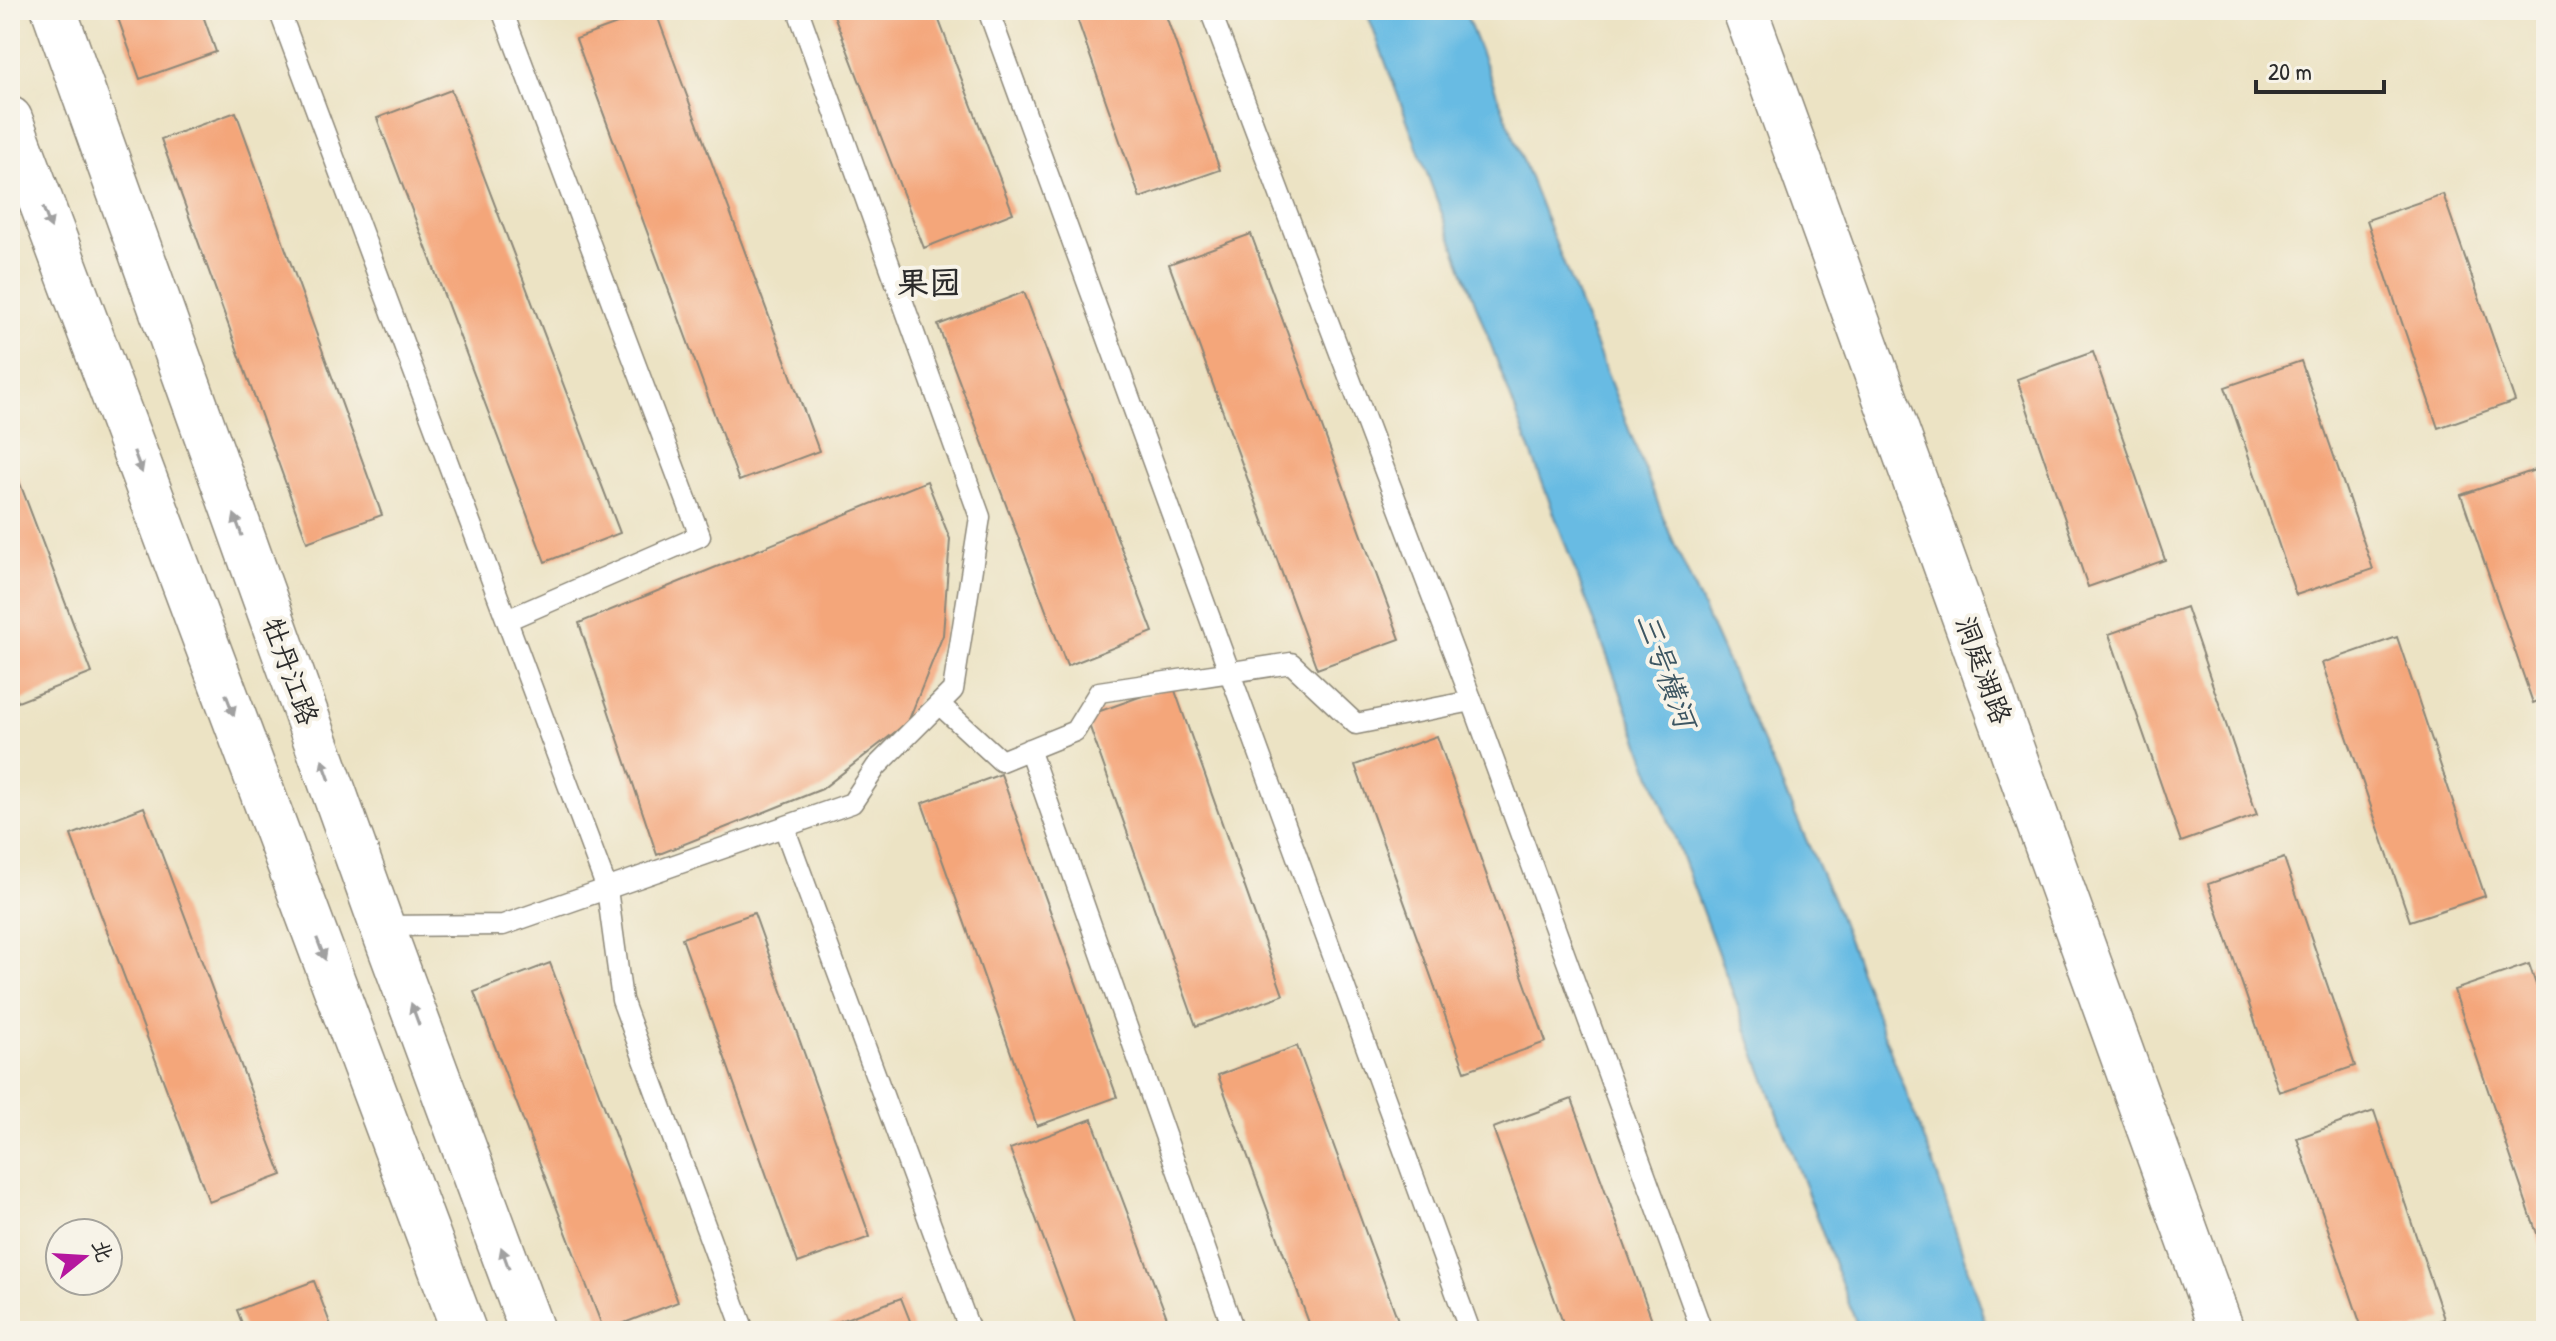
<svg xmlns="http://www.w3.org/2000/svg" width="2556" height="1341" font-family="'Patrick Hand','LXGW WenKai TC',sans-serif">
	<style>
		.water { fill: #67bbe3; stroke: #497387; stroke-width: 2 }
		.building { fill: #f4a67a }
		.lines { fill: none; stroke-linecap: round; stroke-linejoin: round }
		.service-casing { stroke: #8c8778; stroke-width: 23 }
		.tertiary-casing { stroke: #8c8778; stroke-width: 47 }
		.service { stroke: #fff; stroke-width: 20 }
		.tertiary { stroke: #fff; stroke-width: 44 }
		.oneway { fill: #a0a0a0 }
		.labels { text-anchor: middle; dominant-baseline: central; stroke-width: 8; stroke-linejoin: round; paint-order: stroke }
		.street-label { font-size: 28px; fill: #2b2b2b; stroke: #f7f3e8 }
		.water-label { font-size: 30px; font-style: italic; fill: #3d5662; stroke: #f7f3e8 }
		.quarter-label { font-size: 32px; font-weight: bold; fill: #2b2b2b; stroke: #f7f3e8 }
	</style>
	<rect width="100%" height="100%" fill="#f7f3e8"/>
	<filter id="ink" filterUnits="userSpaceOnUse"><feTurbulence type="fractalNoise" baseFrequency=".0125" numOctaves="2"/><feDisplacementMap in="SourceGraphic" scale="16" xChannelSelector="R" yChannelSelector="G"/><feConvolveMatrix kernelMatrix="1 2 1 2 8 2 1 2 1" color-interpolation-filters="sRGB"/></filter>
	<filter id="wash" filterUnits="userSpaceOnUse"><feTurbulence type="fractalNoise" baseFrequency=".006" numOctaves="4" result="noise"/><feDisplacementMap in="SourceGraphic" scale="32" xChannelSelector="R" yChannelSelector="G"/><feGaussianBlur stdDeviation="1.8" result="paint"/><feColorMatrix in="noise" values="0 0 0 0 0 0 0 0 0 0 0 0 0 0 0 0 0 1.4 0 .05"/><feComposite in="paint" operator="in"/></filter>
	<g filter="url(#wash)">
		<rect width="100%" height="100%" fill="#ece3c4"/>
		<path class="water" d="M1366 10H1464L1670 534 1833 900 1934 1165 1988 1331H1859Z"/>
		<g id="blocks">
			<path class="building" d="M115 10H201L216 52 140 79Z
				M655 10 819 451 739 481 576 39Z
				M832 10H935L1013 213 924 248Z
				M1074 10H1164L1220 170 1140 198Z
				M451 90 620 533 545 562 377 118Z
				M236 112 382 515 307 542 161 139Z
				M2443 194 2515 401 2438 428 2367 220Z
				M1251 234 1400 639 1317 669 1169 264Z
				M1024 292 1153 632 1067 666 938 325Z
				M2093 352 2165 560 2088 587 2017 379Z
				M2301 361 2373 569 2296 595 2225 387Z
				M10 457 92 673 18 702 10 682Z
				M2538 469 2546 494V698L2533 703 2461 495Z
				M927 481 950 539 943 635 908 722 822 789 657 855 579 623Z
				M2186 607 2257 815 2181 842 2109 634Z
				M2397 637 2485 896 2410 921 2322 663Z
				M1173 685 1283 995 1196 1026 1086 716Z
				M1437 736 1546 1042 1465 1071 1355 765Z
				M1001 774 1117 1097 1037 1126 922 803Z
				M144 807 282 1175 209 1202 71 835Z
				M2284 858 2355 1066 2279 1092 2208 884Z
				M754 913 870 1237 798 1263 682 938Z
				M550 963 678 1302 604 1331 474 992Z
				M2529 964 2546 1014V1247L2542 1249 2454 990Z
				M1297 1046 1402 1331H1312L1218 1075Z
				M1572 1099 1656 1331H1566L1493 1128Z
				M2374 1111 2444 1319 2410 1331H2363L2297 1138Z
				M1092 1119 1172 1331H1078L1010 1149Z
				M314 1281 333 1331H245L237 1310Z
				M901 1298 914 1331H832L829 1325Z"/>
		</g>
	</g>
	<g filter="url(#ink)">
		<use href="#blocks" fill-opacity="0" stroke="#8c8778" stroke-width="2"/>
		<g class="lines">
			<defs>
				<path id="service" d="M279 10 607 889 622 1000 744 1331
					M502 10 700 536 507 620
					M988 10 1470 1331
					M1472 701 1702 1331
					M939 704 1001 761 1075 731 1099 692 1291 663 1356 724 1472 701 1210 10
					M1029 749 1234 1331
					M784 827 970 1331
					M382 926 503 925 852 803 876 767 953 690 980 517 798 10"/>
				<path id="tertiary" d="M54 10 382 926 532 1331
					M1745 10 2222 1331
					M10 119 464 1331"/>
			</defs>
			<use href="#service" class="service-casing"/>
			<use href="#tertiary" class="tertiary-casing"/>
			<use href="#service" class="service"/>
			<use href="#tertiary" class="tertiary"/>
		</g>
		<defs><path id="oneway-solid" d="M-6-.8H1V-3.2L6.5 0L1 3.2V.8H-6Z" transform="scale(2)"/></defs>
		<g class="oneway">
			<use href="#oneway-solid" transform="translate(47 218) rotate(69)"/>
			<use href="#oneway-solid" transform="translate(138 462) rotate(69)"/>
			<use href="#oneway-solid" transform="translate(238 525) rotate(-110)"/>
			<use href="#oneway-solid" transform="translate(230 705) rotate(69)"/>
			<use href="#oneway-solid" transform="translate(326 770) rotate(-110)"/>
			<use href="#oneway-solid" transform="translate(321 949) rotate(69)"/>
			<use href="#oneway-solid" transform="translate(415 1014) rotate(-110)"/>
			<use href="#oneway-solid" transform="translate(505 1258) rotate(-110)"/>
		</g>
	</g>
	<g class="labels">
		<g class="street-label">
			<text transform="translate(1984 670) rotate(70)">洞庭湖路</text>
			<text transform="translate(291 671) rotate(70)">牡丹江路</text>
		</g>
		<g class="water-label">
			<text transform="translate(1667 670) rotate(70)">三号横河</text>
		</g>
		<g class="quarter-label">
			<text x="929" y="282">果园</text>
		</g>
	</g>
	<rect width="2556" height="1341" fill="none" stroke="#f7f3e8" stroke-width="40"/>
	<g transform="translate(84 1257) rotate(72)"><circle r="38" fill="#f7f3e8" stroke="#a5a39c" stroke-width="2"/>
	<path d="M0-6L14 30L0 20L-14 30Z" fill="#b5179e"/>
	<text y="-12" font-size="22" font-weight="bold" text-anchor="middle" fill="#2b2b2b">北</text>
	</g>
	<path d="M2256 80v12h128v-12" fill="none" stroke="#2b2b2b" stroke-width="4"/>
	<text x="2268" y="80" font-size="24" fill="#2b2b2b" stroke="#f7f3e8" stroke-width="6" paint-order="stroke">20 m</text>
</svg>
